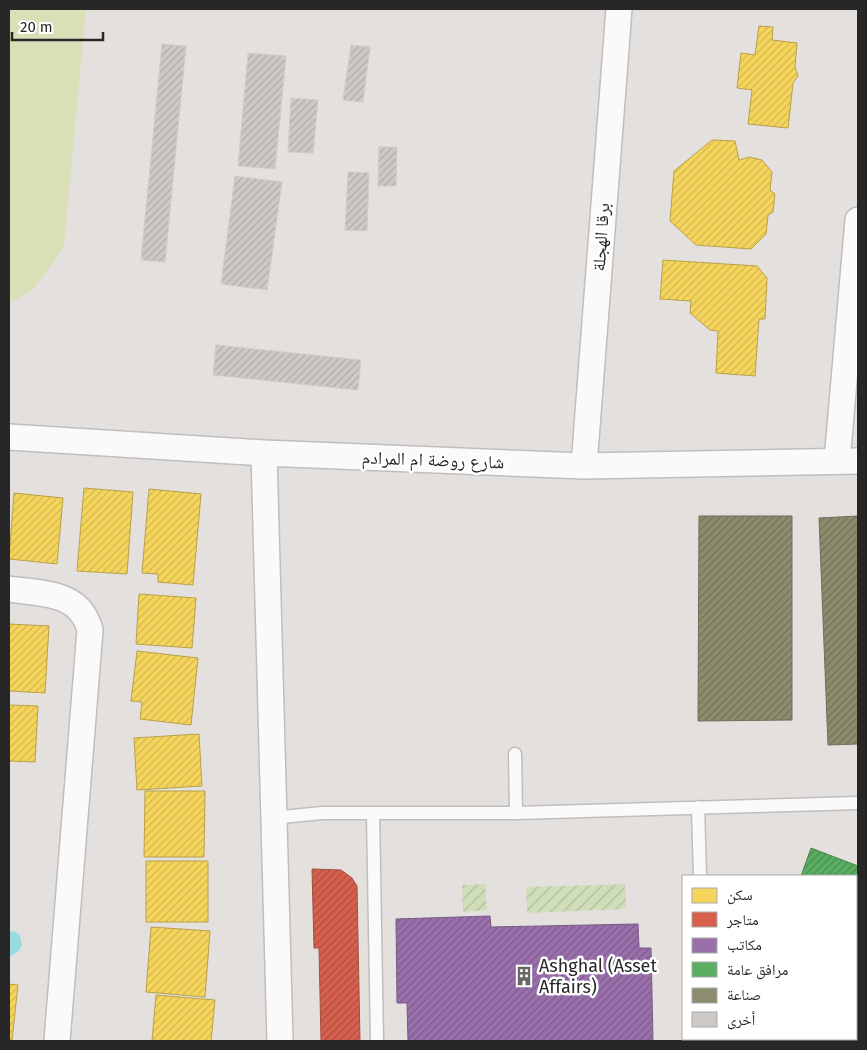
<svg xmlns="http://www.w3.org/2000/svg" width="867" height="1050" font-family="'Fira Sans','Noto Naskh Arabic',sans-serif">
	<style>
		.garden { fill: url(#garden-furrows) }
		.pitch { fill: #d9e0b8 }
		.water { fill: #98dce0 }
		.homes { fill: url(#homes-hatch); stroke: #b8a14c }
		.shops { fill: url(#shops-hatch); stroke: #a24f42 }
		.offices { fill: url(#offices-hatch); stroke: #775a83 }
		.public { fill: url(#public-hatch); stroke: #4b8650 }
		.industry { fill: url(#industry-hatch); stroke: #6e6e59 }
		.building { fill: url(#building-hatch); stroke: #cfccca }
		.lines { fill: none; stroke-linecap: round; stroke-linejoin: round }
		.lane-casing { stroke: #bfbebf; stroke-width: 15 }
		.street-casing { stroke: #bfbebf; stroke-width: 28 }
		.lane { stroke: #fbfafa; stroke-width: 12 }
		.street { stroke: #fbfafa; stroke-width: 25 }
		.labels { text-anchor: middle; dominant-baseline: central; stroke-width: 5; stroke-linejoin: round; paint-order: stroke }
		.street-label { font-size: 18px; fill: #272727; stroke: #fff }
		.poi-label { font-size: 18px; fill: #272727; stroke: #fff; text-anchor: start }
	</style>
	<defs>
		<pattern id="garden-furrows" width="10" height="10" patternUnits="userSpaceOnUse" patternTransform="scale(1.25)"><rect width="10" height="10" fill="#cfddb9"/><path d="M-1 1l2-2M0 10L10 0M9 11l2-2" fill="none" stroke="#b2be9f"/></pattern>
		<pattern id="homes-hatch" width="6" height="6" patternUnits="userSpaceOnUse" patternTransform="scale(1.25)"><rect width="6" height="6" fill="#f6d55c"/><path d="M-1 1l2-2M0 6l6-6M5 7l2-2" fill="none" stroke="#d3b750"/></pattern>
		<pattern id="shops-hatch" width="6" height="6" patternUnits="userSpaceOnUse" patternTransform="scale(1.25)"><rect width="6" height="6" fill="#d6604d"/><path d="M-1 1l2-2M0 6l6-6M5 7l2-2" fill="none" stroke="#ae4f40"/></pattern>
		<pattern id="offices-hatch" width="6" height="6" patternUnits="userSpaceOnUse" patternTransform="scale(1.25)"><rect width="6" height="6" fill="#9970ab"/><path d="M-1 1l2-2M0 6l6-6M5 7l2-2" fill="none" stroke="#7d5c8b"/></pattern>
		<pattern id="public-hatch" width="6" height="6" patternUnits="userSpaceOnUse" patternTransform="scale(1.25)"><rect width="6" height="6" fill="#5aae61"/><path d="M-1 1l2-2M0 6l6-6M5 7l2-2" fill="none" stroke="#4a8e50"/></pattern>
		<pattern id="industry-hatch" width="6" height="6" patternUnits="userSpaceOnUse" patternTransform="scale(1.25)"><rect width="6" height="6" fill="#8c8c6e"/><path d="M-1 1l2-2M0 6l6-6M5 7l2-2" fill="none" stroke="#72725a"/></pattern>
		<pattern id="building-hatch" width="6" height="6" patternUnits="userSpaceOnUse" patternTransform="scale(1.25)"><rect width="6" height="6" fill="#ccc9c7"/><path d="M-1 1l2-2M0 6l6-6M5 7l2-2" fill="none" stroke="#afadab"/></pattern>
	</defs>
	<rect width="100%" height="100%" fill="#e4e0de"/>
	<path class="garden" d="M485 884 487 910 463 912 462 885Z
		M625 884 626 909 527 913 526 887Z
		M856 1025H858V1039L841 1041H731V1039H856Z"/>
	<path class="pitch" d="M9 9H86L64 246 34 289 9 303Z"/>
	<path class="water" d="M14 931 20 935 22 945 19 951 9 957V932Z"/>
	<path class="homes" d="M759 26 773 27 772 40 797 43 795 67 798 76 793 83 788 128 748 124 752 90 737 88 741 53 755 55Z
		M712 140 735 141 739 160 749 157 762 160 772 172 770 190 775 194 773 212 768 215 766 234 751 249 696 245 670 221 674 171Z
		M663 260 757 266 767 278 765 319H759L755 376 716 373 718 331 710 330 690 313 691 301 660 299Z
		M84 488 133 492 127 574 77 571Z
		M149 489 201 494 193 585 158 582V574L142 573Z
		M14 493 63 498 57 564 9 559Z
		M139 594 196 598 192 648 136 644Z
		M9 624 49 626 45 693 9 691Z
		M137 651 198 658 191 725 140 719 142 702 131 701Z
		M9 705 38 706 35 762 9 761Z
		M199 734 202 786 137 790 134 738Z
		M145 791H205L204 857H144Z
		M146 861H208V922H146Z
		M151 927 210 931 205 997 146 992Z
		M9 984 18 985 12 1040H9Z
		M156 995 215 1000 211 1041H152Z"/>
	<path class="shops" d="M312 869 341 870 352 878 357 886 360 1041H321L319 948H314Z"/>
	<path class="offices" d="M490 916 491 927 638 924 639 948H651L653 1041H408L407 1003H397L396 919Z"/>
	<path class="public" d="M811 848 858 866V927L856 934V876H801Z
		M856 937H858L856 969 858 987H856Z"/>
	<path class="industry" d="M699 516H792V720L698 721Z
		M858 516V744L828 745 819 518Z"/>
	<path class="building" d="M162 44 186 46 165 262 141 260Z
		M351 45 370 47 363 102 343 100Z
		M248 53 286 56 275 169 238 166Z
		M291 98 318 100 313 153 288 152Z
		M379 147H397L396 186H378Z
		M348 172 369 173 367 231 345 230Z
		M235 176 282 182 267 290 221 284Z
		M216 345 361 360 358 390 213 375Z"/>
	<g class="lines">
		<defs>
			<path id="lane" d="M515 754 516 813
				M698 807 700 876
				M373 813 377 1041
				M272 818 322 813H516L858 803
				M705 1039V1041"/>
			<path id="street" d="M9 437 264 453 584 466 858 461
				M264 453 280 1041
				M837 461 858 220
				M584 466 619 9
				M9 589C42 594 80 591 90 630L57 1041"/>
		</defs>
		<use href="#lane" class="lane-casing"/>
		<use href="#street" class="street-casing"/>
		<use href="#lane" class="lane"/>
		<use href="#street" class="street"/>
	</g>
	<defs>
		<symbol id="building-bare" viewBox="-9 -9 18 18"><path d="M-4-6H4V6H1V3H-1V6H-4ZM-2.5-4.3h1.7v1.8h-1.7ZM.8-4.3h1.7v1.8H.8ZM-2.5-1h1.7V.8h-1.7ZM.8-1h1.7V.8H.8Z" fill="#696867" stroke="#fff" stroke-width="2.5" paint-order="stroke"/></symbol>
	</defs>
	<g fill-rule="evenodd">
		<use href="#building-bare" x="510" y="962" width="28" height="28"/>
	</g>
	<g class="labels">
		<g class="street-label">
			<text transform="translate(601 237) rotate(-86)">برقا الهجلة</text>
			<text transform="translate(433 460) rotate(2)">شارع روضة ام المرادم</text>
		</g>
		<g class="poi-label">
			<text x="539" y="966">Ashghal (Asset<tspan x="539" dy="21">Affairs)</tspan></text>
		</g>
	</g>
	<rect width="867" height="1050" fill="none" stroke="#272727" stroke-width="20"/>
	<rect x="682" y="875" width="175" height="165" fill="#ffffff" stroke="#a9a9a9"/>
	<rect x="692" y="888" width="25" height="15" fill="#f6d55c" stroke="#a9a9a9"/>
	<text x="727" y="900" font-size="15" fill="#272727">سكن</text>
	<rect x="692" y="912" width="25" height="15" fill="#d6604d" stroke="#a9a9a9"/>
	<text x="727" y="925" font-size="15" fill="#272727">متاجر</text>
	<rect x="692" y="938" width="25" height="15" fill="#9970ab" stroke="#a9a9a9"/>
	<text x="727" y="950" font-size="15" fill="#272727">مكاتب</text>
	<rect x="692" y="962" width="25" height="15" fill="#5aae61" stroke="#a9a9a9"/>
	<text x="727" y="975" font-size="15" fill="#272727">مرافق عامة</text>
	<rect x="692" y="988" width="25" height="15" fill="#8c8c6e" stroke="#a9a9a9"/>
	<text x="727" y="1000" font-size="15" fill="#272727">صناعة</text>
	<rect x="692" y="1012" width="25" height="15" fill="#ccc9c7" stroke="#a9a9a9"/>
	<text x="727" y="1025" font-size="15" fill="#272727">أخرى</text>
	<path d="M12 32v8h91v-8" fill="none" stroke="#272727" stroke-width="2.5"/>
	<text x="20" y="32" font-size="15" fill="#272727" stroke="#ffffff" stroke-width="4" paint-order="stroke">20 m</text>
</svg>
